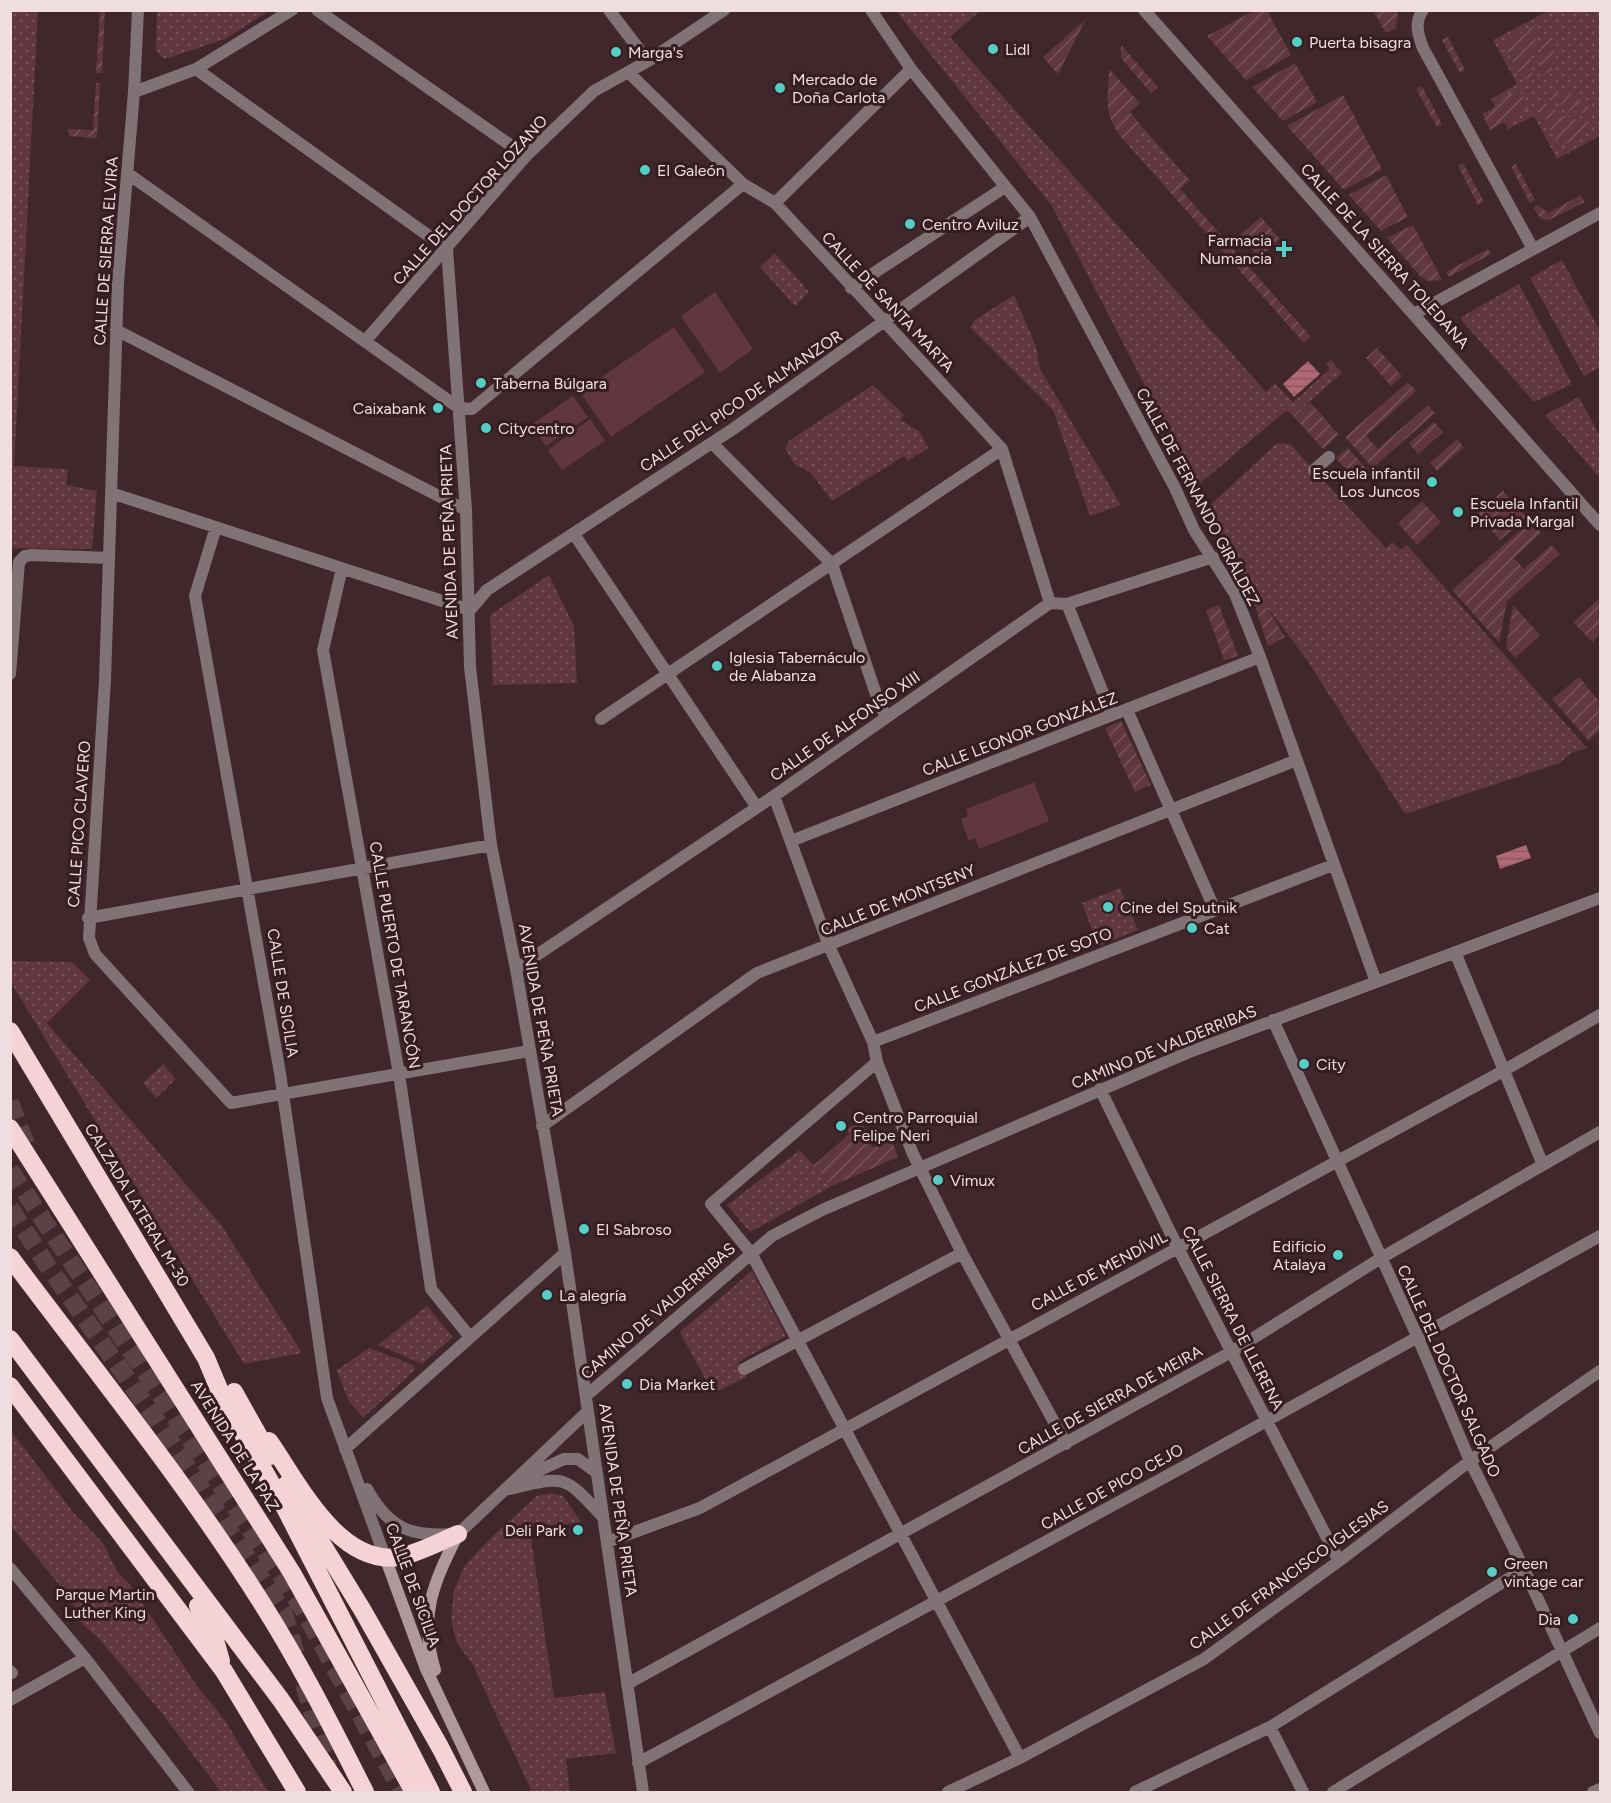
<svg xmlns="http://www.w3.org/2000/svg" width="1611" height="1803" font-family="Figtree,sans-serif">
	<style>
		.grass { fill: url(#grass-dots) }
		.garden { fill: url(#garden-furrows) }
		.pitch { fill: #60373e }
		.water { fill: url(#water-rules) }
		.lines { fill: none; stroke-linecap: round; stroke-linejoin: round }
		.highway-tunnel { stroke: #5a4246; stroke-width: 18; stroke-dasharray: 18 9; stroke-linecap: butt }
		.street { stroke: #817375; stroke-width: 12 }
		.secondary { stroke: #af999c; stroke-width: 12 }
		.highway { stroke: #f4d2d6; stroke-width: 18 }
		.poi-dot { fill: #55cec6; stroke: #351d21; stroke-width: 2 }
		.labels { text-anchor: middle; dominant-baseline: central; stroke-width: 6; stroke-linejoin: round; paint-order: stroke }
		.poi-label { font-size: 16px; fill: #efdee0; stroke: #351d21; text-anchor: start }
		.street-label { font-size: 16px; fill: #efdee0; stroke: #351d21 }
		.park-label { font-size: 16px; fill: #f0dadd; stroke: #351d21 }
	</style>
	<defs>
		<pattern id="grass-dots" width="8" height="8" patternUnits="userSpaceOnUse" patternTransform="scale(1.5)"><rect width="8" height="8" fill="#60373e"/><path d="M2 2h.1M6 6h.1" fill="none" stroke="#77545a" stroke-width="1.8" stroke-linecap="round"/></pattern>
		<pattern id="garden-furrows" width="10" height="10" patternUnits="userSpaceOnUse" patternTransform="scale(1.5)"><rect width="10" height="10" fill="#60373e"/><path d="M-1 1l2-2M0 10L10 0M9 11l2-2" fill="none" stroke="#77545a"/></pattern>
		<pattern id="water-rules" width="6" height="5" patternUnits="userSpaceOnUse" patternTransform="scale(1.5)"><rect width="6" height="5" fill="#b16875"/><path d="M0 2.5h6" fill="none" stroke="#875961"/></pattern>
	</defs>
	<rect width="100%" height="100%" fill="#40272b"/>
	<path class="grass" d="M11 10 38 11 14 466 68 469 66 485 97 491 92 549 14 548 11 551Z
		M157 11V10L269 11 225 39 168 58H163L156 51Z
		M896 11H980L950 37 1266 392 1275 383 1293 402 1330 369 1326 364 1331 360 1342 373 1293 416 1287 410 1197 486 1052 206Z
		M1548 11H1600V136L1557 159 1534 116 1508 129 1491 99 1517 84 1493 40Z
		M1143 128 1186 176 1169 191 1126 143Z
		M775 253 809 292 795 306 760 267Z
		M1562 260 1600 331V367L1584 376 1530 278Z
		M1519 284 1572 384 1534 402 1463 322 1461 317Z
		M1014 295 1036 346 1040 369 1121 505 1090 516 1053 410 970 327 975 320Z
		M873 385 904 415 900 420 919 431 928 448 908 461 904 456 832 501 810 472 795 465 785 449 789 441Z
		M1579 397 1600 436V478L1545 415Z
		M1277 443 1290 444 1386 548 1392 542 1401 550 1407 545 1587 748 1571 753 1560 763 1405 814 1305 657 1236 567 1207 508Z
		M549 575 574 626 577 683 493 685 490 615Z
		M1120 888 1138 930 1098 946 1082 903Z
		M11 961 72 962 90 980 47 1023 222 1226 302 1353 244 1364 11 983Z
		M163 1064 176 1079 156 1098 143 1083Z
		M800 1150 832 1186 750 1232 727 1205Z
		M752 1271 786 1336 738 1362 747 1377 713 1393 680 1332Z
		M427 1306 453 1337 422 1364 378 1345Z
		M369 1348 411 1364 416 1369 363 1418 348 1400 337 1370Z
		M11 1431 73 1512 103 1543 118 1573 129 1583 197 1686 224 1719 268 1792H221L161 1712 98 1638 78 1620 71 1599 11 1526Z
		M552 1493 563 1496 581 1522 530 1530 554 1698 605 1692 616 1753 566 1759 570 1792H532L473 1665 457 1643 451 1620 454 1590 465 1565 500 1529 537 1496Z"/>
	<path class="garden" d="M1255 10 1267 11 1291 55 1246 80 1207 36Z
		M100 11H105L102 73H96Z
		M1373 11H1395L1398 14 1396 28 1386 33Z
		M1086 19 1060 70 1058 74 1043 57Z
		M1535 25 1539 31 1531 53 1532 76 1523 81 1503 43Z
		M1546 36 1557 43 1552 58V70L1540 77C1538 62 1539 50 1546 36Z
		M1448 37 1465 70 1460 73 1442 40Z
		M1121 45 1158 87 1151 93 1121 58Z
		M1295 63 1317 102 1283 121 1252 87Z
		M1109 69 1140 103 1130 112 1143 128 1126 143C1102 115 1108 103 1109 69Z
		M96 83H100L97 138 69 136 68 129 93 130Z
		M1422 86 1442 124 1437 127 1416 89Z
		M1519 89 1529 108 1490 130 1482 114 1495 107 1494 103Z
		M1564 89 1577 99 1588 101V114L1568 110 1551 96Z
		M1343 95 1382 169 1344 190 1287 126Z
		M1547 104 1562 115 1587 122 1591 129 1560 147 1539 108Z
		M1463 163 1484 202 1478 205 1458 166Z
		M1516 164 1535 200 1530 203 1511 167Z
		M1386 175 1408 217 1381 231 1349 195Z
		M1186 176 1190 180 1180 189 1311 337 1304 343 1169 191Z
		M1581 195 1585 202 1549 220 1541 219 1533 208 1538 205 1548 213Z
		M1261 217 1280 239 1259 258 1240 235Z
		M1413 225 1442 280 1428 281 1421 277 1387 238Z
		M1488 249 1491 254 1449 277 1446 272Z
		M1377 348 1402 376 1391 386 1366 358Z
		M1408 382 1416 391 1366 436 1378 449 1428 405 1435 413 1373 468 1345 437Z
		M1310 402 1339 435 1323 449 1293 416Z
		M1434 422 1443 432 1418 454 1409 443Z
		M1457 439 1464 447 1437 471 1430 463Z
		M1348 448 1369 472 1357 482 1336 458Z
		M1503 491 1527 517 1500 540 1477 514Z
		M1422 501 1441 522 1417 545 1398 523Z
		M1531 521 1541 533 1514 558 1524 569 1551 545 1560 554 1507 601 1499 642 1452 590Z
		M1261 598 1285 637 1268 646 1254 603Z
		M1599 599 1600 634 1592 642 1573 622Z
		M1219 605 1238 656 1224 660 1206 610Z
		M1513 605 1540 635 1515 658 1506 647Z
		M1579 677 1600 702V730L1589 741 1552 699Z
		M1121 721 1151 785 1135 792 1105 728Z
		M862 1123 872 1147 891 1139 898 1157 832 1186 813 1166 849 1134 848 1128Z"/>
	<path class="pitch" d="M715 292 753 349 720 373 681 316Z
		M674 327 705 372 611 437 580 392Z
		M573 396 588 417 546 446 531 425Z
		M590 419 605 441 562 470 548 450Z
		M1034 782 1049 821 979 849 975 838 969 841 961 819 968 816 966 809Z"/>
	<path class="water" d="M1308 361 1320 374 1294 397 1283 384Z
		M1526 845 1531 858 1500 869 1496 856Z"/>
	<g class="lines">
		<path class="highway-tunnel" d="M10 1102 27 1147
			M10 1170 301 1606 402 1792
			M10 1208 47 1265 157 1421 284 1613 296 1655
			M304 1684 328 1767"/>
		<path class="street" d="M138 10 134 92 118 282 105 680 89 938 95 954 231 1103 529 1051
			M317 10 526 156
			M609 10 648 61
			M871 10 911 69 1030 217 1175 488 1194 530 1235 594 1260 657 1376 982
			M1144 10 1600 525
			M1423 10C1414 22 1418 35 1423 48L1533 249
			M196 69 447 249
			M629 73 743 184 775 203 1002 449 1050 603
			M134 92 196 69 292 10
			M127 173 459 408 472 409 743 184
			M775 203 911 69
			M447 249 466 510 470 667 491 845 516 969 565 1253 643 1792
			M851 288 1005 187
			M1414 314 1600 213
			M116 330 466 510
			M366 340 526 156 594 91 648 61 724 10
			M712 443 832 564 880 706 887 717
			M1314 470 1329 457
			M111 493 470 610
			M216 527 195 596 280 1073 327 1398 385 1557
			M574 534 756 806
			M342 568 323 650 399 1074 431 1289 470 1337
			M1067 604 1112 715
			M470 610 487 590 733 429 1030 217
			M10 674 19 562 25 556 32 555 109 558
			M1127 710 1215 910
			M601 719 1002 449
			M774 796 829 946 873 1042 877 1062 913 1154 962 1253 1066 1444
			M791 841 1260 657
			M88 918 491 845
			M1455 952 1543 1165
			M516 969 774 796 1050 603 1067 604 1213 557
			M1273 1020 1418 1338 1470 1461 1524 1569 1600 1733
			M873 1042 1333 865
			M877 1062 711 1204 751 1253 1020 1758
			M1100 1089 1178 1248 1339 1561
			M542 1126 757 973 1297 760
			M744 1369 962 1253
			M587 1395 772 1236 822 1210 1187 1053 1600 898
			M345 1449 565 1253
			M529 1475 564 1459H578L597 1473
			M367 1489C390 1531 413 1537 458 1534L588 1411
			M510 1489C566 1475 564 1475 603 1517
			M607 1542 700 1508 1503 1071 1600 1015
			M10 1568 85 1658 188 1792
			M10 1671 12 1673
			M627 1684 1231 1352 1381 1258 1600 1132
			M10 1700 85 1658
			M1270 1727 1303 1792
			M638 1763 1187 1465 1600 1236
			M948 1792 1020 1758 1204 1659 1339 1561 1470 1461 1600 1371
			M1135 1792 1270 1727 1524 1569
			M1333 1792 1600 1628
			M1593 1792 1600 1789"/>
		<path class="secondary" d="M385 1557 426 1669 484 1792
			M435 1670C418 1616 434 1582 458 1534"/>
		<path class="highway" d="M10 1031 206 1358 224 1401 283 1504 431 1792
			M10 1128 292 1573 414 1792
			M10 1257C96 1372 187 1484 263 1605 301 1665 333 1729 365 1792
			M10 1339 281 1700 343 1792
			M10 1386 224 1671 297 1792
			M234 1392 270 1456
			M269 1441C298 1482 338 1566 399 1557 419 1553 439 1542 458 1534
			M286 1485 363 1611 440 1747 463 1792
			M198 1606 213 1633 221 1661"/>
	</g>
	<g class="poi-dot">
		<circle cx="1297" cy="42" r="6"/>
		<circle cx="993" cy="49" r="6"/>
		<circle cx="616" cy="52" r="6"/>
		<circle cx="780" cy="88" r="6"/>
		<circle cx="645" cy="170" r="6"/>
		<circle cx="910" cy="224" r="6"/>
		<path d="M1281 240h6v6h6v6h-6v6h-6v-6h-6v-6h6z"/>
		<circle cx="481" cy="383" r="6"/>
		<circle cx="438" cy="408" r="6"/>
		<circle cx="486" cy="428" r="6"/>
		<circle cx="1432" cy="482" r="6"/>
		<circle cx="1458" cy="512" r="6"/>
		<circle cx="717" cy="666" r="6"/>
		<circle cx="1108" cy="907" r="6"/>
		<circle cx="1192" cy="928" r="6"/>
		<circle cx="1304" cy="1064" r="6"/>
		<circle cx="841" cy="1126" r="6"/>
		<circle cx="938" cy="1180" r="6"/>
		<circle cx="584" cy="1229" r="6"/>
		<circle cx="1338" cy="1255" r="6"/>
		<circle cx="547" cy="1295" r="6"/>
		<circle cx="627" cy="1384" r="6"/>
		<circle cx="578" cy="1530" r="6"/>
		<circle cx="1492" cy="1572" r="6"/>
		<circle cx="1573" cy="1619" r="6"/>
	</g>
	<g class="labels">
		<g class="poi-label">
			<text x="1309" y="42">Puerta bisagra</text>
			<text x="1005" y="49">Lidl</text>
			<text x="628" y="52">Marga's</text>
			<text x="792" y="79">Mercado de<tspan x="792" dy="18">Doña Carlota</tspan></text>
			<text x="657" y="170">El Galeón</text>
			<text x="922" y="224">Centro Aviluz</text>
			<text x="1272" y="240" text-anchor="end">Farmacia<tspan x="1272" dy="18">Numancia</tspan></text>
			<text x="493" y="383">Taberna Búlgara</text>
			<text x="426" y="408" text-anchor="end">Caixabank</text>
			<text x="498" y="428">Citycentro</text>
			<text x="1420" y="473" text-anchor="end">Escuela infantil<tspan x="1420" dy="18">Los Juncos</tspan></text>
			<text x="1470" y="503">Escuela Infantil<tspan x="1470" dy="18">Privada Margal</tspan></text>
			<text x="729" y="657">Iglesia Tabernáculo<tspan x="729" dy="18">de Alabanza</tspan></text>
			<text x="1120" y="907">Cine del Sputnik</text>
			<text x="1204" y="928">Cat</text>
			<text x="1316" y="1064">City</text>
			<text x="853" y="1117">Centro Parroquial<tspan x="853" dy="18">Felipe Neri</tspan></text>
			<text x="950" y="1180">Vimux</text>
			<text x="596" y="1229">El Sabroso</text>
			<text x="1326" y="1246" text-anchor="end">Edificio<tspan x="1326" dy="18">Atalaya</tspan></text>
			<text x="559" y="1295">La alegría</text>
			<text x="639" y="1384">Dia Market</text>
			<text x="566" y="1530" text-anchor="end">Deli Park</text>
			<text x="1504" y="1563">Green<tspan x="1504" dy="18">vintage car</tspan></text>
			<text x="1561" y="1619" text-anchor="end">Dia</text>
		</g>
		<g class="street-label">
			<text transform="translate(470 200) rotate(-48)">CALLE DEL DOCTOR LOZANO</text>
			<text transform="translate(106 251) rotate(-86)">CALLE DE SIERRA ELVIRA</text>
			<text transform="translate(1385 256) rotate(48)">CALLE DE LA SIERRA TOLEDANA</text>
			<text transform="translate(888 302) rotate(47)">CALLE DE SANTA MARTA</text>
			<text transform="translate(741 401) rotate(-34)">CALLE DEL PICO DE ALMANZOR</text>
			<text transform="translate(1198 497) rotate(62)">CALLE DE FERNANDO GIRÁLDEZ</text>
			<text transform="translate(449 542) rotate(-92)">AVENIDA DE PEÑA PRIETA</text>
			<text transform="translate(845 726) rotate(-35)">CALLE DE ALFONSO XIII</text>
			<text transform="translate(1020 734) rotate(-21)">CALLE LEONOR GONZÁLEZ</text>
			<text transform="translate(79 824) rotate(-86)">CALLE PICO CLAVERO</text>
			<text transform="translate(898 900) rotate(-22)">CALLE DE MONTSENY</text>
			<text transform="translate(395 955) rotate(80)">CALLE PUERTO DE TARANCÓN</text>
			<text transform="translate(1013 970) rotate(-21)">CALLE GONZÁLEZ DE SOTO</text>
			<text transform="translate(283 993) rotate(81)">CALLE DE SICILIA</text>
			<text transform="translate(541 1020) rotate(80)">AVENIDA DE PEÑA PRIETA</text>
			<text transform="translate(1164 1047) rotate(-22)">CAMINO DE VALDERRIBAS</text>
			<text transform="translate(137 1205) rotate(59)">CALZADA LATERAL M-30</text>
			<text transform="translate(1099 1271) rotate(-28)">CALLE DE MENDÍVIL</text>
			<text transform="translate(658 1311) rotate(-41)">CAMINO DE VALDERRIBAS</text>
			<text transform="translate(1233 1318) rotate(63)">CALLE SIERRA DE LLERENA</text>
			<text transform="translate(1449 1371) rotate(66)">CALLE DEL DOCTOR SALGADO</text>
			<text transform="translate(1110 1400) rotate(-29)">CALLE DE SIERRA DE MEIRA</text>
			<text transform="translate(235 1446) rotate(58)">AVENIDA DE LA PAZ</text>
			<text transform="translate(1112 1487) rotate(-29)">CALLE DE PICO CEJO</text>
			<text transform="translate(618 1500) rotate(82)">AVENIDA DE PEÑA PRIETA</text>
			<text transform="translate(1289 1575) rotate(-36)">CALLE DE FRANCISCO IGLESIAS</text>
			<text transform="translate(413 1585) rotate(70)">CALLE DE SICILIA</text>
		</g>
		<g class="park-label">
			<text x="105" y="1594">Parque Martin<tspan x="105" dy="18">Luther King</tspan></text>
		</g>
	</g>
	<rect width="1611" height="1803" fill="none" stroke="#efdee0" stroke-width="24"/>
</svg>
